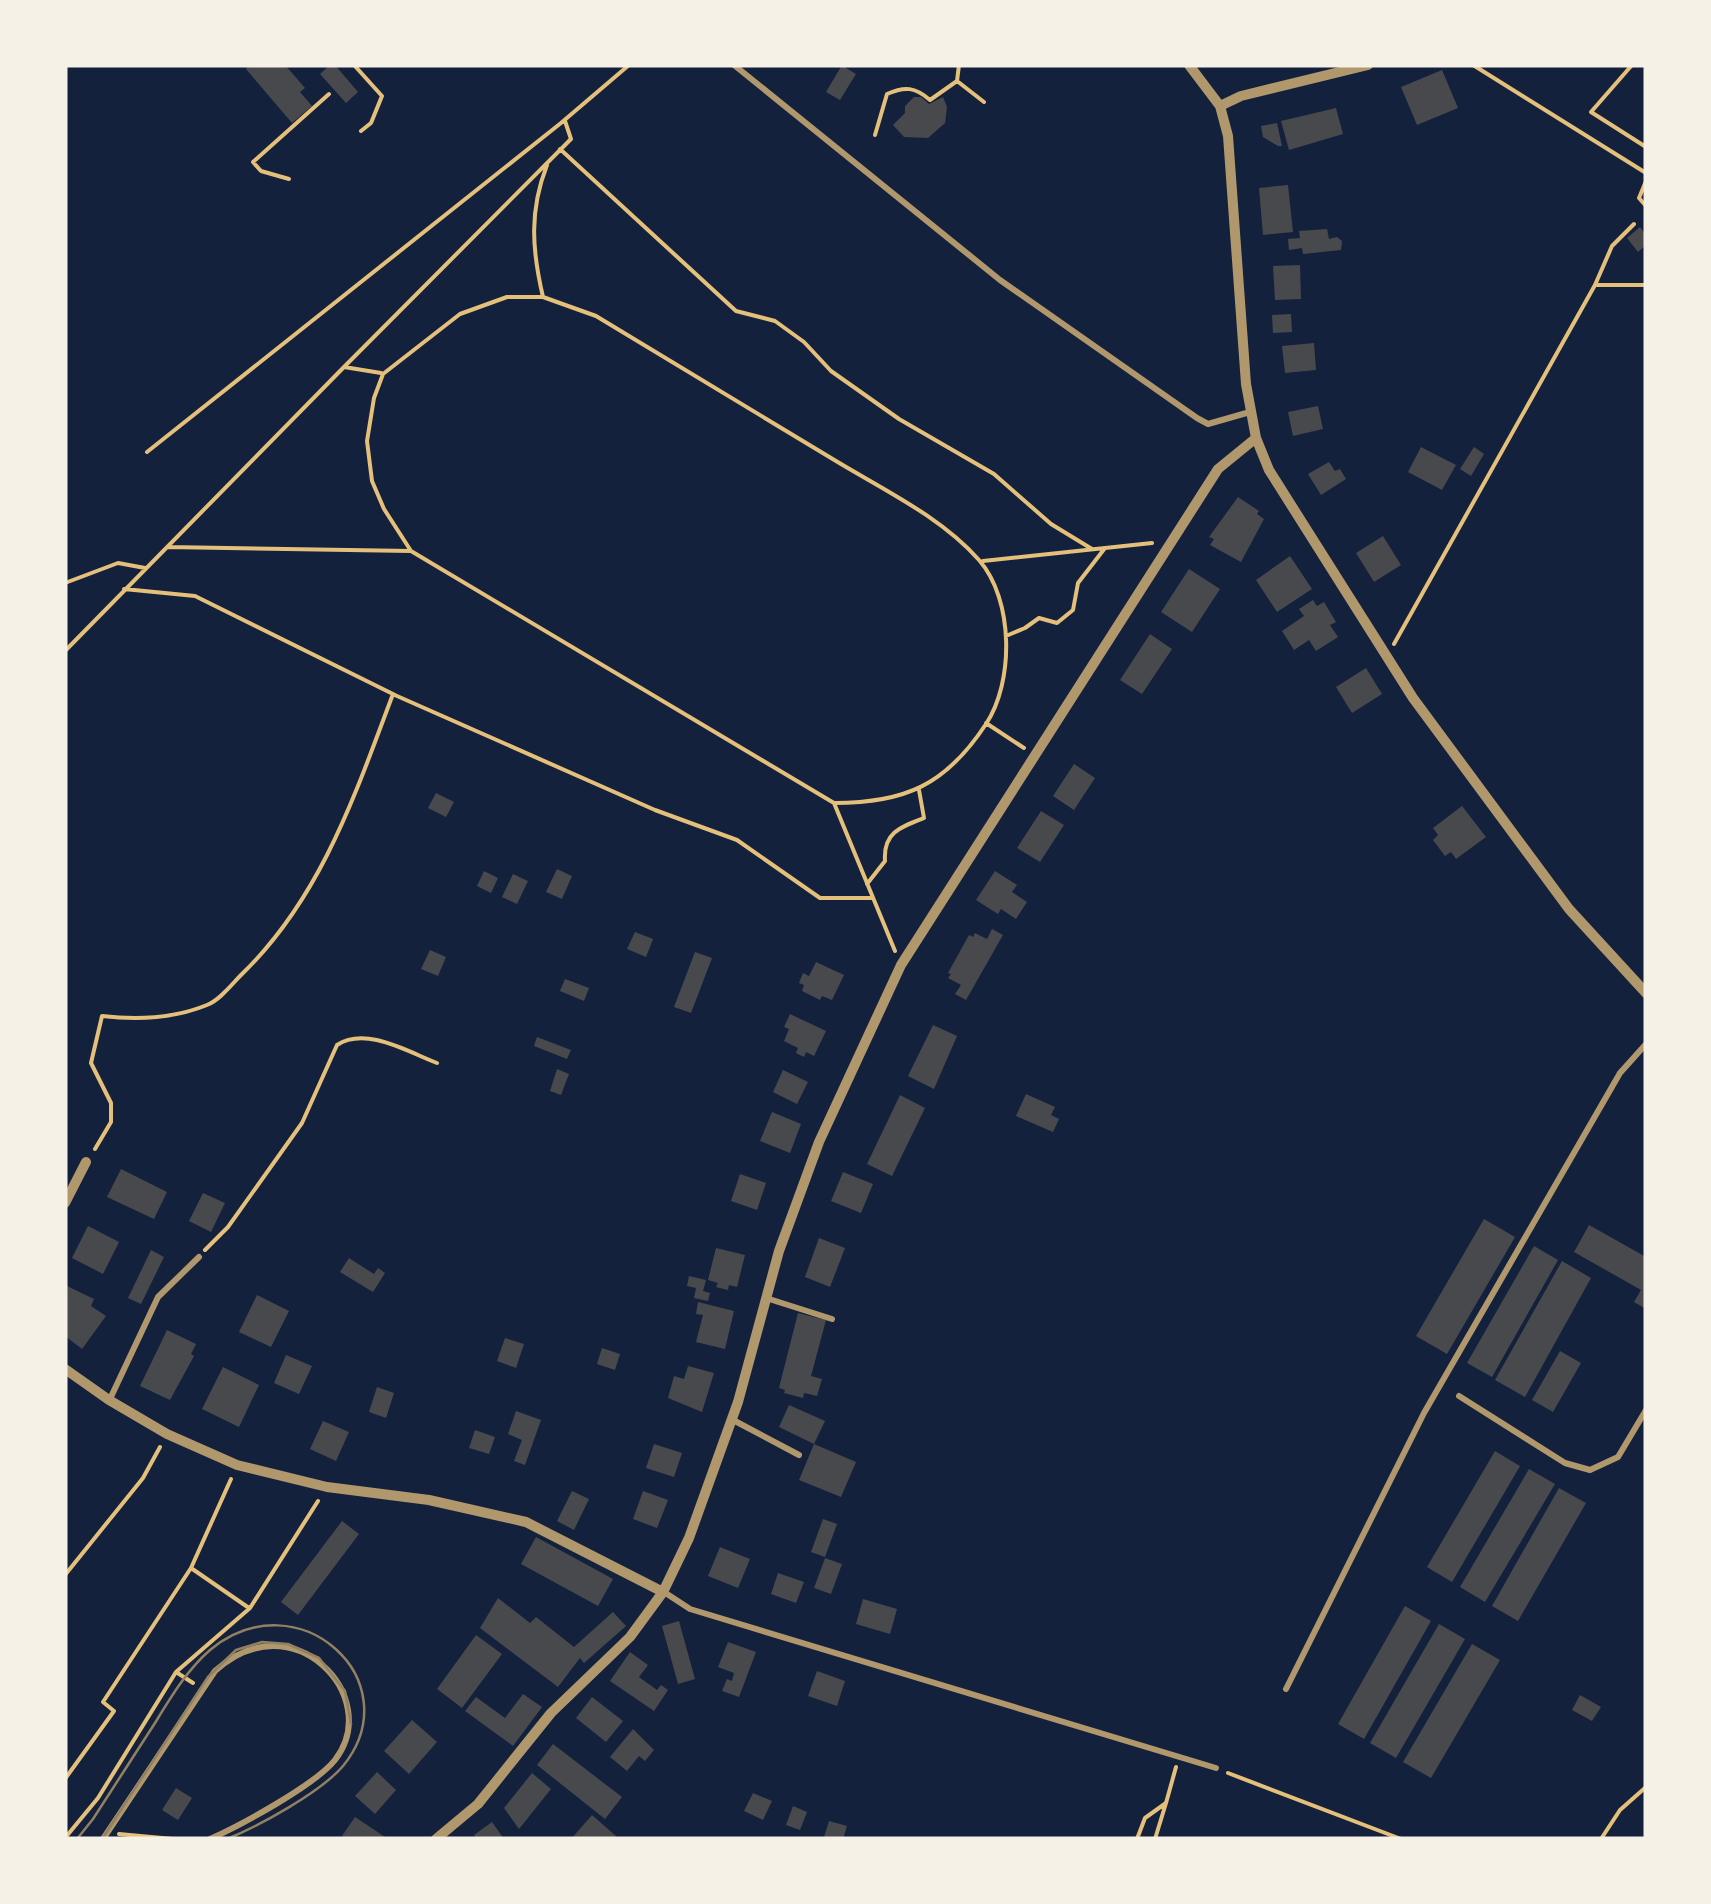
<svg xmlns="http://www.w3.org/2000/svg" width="1711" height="1904" font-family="Rubik,sans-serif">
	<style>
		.building { fill: #48494c }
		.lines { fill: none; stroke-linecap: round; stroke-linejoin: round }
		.path { stroke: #e5c07b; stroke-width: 4 }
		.service { stroke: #b1986c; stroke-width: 6 }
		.minor { stroke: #b1986c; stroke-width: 10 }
		.tram { stroke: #918062; stroke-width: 2.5 }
	</style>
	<rect width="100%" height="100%" fill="#14213d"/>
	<path class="building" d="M250 65H285L305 88 300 92 312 106 292 123 246 69Z
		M330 65H335L358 92 346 103 320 74Z
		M842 65H848L846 68 856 74 840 100 826 92Z
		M1442 70 1458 108 1417 125 1401 87Z
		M914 97H921L929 104 943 97 947 107 945 123 928 138 904 137 893 125 905 113V106Z
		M1336 108 1343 134 1289 150 1281 121Z
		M1277 123 1282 146H1278L1263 137 1261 126Z
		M1288 185 1293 232 1263 235 1259 188Z
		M1640 227 1646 235V245L1638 252 1627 238Z
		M1327 229 1329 239 1337 237 1342 241 1341 250 1303 254 1302 248 1289 250 1288 239 1300 238 1299 231Z
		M1300 265 1301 299 1275 300 1273 266Z
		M1291 314 1292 332 1273 333 1272 315Z
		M1314 343 1316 370 1285 373 1282 346Z
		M1318 406 1323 429 1293 436 1288 412Z
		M1421 447 1456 465 1442 490 1408 472Z
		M1474 447 1484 454 1471 476 1460 469Z
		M1329 462 1335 471 1340 469 1346 479 1321 495 1308 474Z
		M1238 497 1259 511 1257 514 1264 519 1241 562 1210 545 1214 539 1209 537Z
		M1383 536 1401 565 1374 582 1356 553Z
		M1290 556 1312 589 1277 612 1256 580Z
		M1189 569 1220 589 1192 632 1161 612Z
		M1313 600 1317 606 1324 602 1336 622 1330 625 1338 637 1316 651 1309 640 1294 650 1282 631 1304 616 1299 609Z
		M1150 634 1172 649 1142 694 1120 680Z
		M1366 668 1382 694 1352 713 1336 687Z
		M1074 764 1095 778 1074 810 1053 796Z
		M436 793 454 802 446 817 428 808Z
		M1462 806 1486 837 1456 859 1451 852 1445 856 1433 840 1438 835 1433 828Z
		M1041 811 1064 825 1040 862 1017 848Z
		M557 869 572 876 562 899 546 892Z
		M484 871 498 878 491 893 477 886Z
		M995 871 1017 885 1012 892 1027 902 1016 919 1001 909 998 914 976 900Z
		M513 874 528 881 517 904 502 897Z
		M992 929 1003 935 966 1000 955 994 961 985 948 978 951 974 948 973 969 935 973 937 975 933 987 939Z
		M635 932 653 939 646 957 627 949Z
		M430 950 446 957 438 976 421 969Z
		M695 952 712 958 691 1013 674 1007Z
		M816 962 844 975 832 1000 822 996 820 1000 802 991 804 985 799 983 803 973 809 976Z
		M565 979 589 988 584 1001 560 991Z
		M790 1014 826 1031 814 1056 806 1052 804 1057 796 1053 798 1048 784 1041 789 1029 784 1027Z
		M933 1025 957 1036 934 1089 908 1076Z
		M537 1037 571 1050 567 1059 534 1046Z
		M557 1069 569 1074 561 1095 550 1091Z
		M783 1070 808 1082 797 1104 773 1092Z
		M1026 1094 1055 1107 1051 1115 1059 1119 1053 1132 1016 1116Z
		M900 1095 925 1108 892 1176 867 1164Z
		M772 1112 801 1124 790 1153 760 1141Z
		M121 1169 167 1192 154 1219 107 1197Z
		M843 1172 873 1184 861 1213 831 1201Z
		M740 1174 766 1183 757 1210 731 1201Z
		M203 1193 225 1203 211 1232 189 1221Z
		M1484 1219 1515 1237 1447 1354 1416 1336Z
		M1589 1225 1646 1257V1309L1634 1302 1641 1290 1574 1252Z
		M88 1226 119 1242 103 1274 72 1258Z
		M819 1238 845 1248 830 1287 805 1277Z
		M1534 1246 1558 1260 1492 1377 1467 1363Z
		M716 1248 745 1255 737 1287 729 1285 728 1290 716 1287 718 1283 708 1280Z
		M151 1250 164 1257 141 1304 128 1298Z
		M349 1258 374 1274 378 1268 385 1273 373 1292 340 1272Z
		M1562 1261 1591 1278 1525 1397 1495 1380Z
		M689 1276 706 1280 703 1291 710 1293 708 1301 694 1298 696 1288 687 1286Z
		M65 1285 94 1299 91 1306 106 1316 82 1349 65 1336Z
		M257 1295 289 1311 271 1347 239 1332Z
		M698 1302 734 1311 725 1349 696 1342 703 1315 696 1314Z
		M798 1313 826 1320 811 1376 822 1379 817 1396 804 1393 803 1398 784 1393 785 1390 779 1388Z
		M167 1330 196 1344 191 1354 194 1356 170 1400 140 1386Z
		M505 1338 524 1344 516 1368 497 1361Z
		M602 1348 620 1354 615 1370 597 1364Z
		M1560 1351 1581 1363 1553 1412 1532 1400Z
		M286 1355 312 1366 299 1394 274 1383Z
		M688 1366 714 1373 702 1412 668 1398 674 1376 684 1379Z
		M223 1367 259 1385 239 1427 202 1409Z
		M377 1387 394 1393 386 1418 369 1412Z
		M789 1405 825 1421 814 1444 779 1427Z
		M516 1411 541 1420 525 1465 514 1461 522 1440 508 1434Z
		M323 1421 349 1432 336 1461 310 1449Z
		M475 1430 495 1437 489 1454 469 1448Z
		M654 1444 682 1453 674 1477 646 1468Z
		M814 1444 856 1462 841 1497 799 1480Z
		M1495 1451 1520 1466 1452 1582 1427 1567Z
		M1529 1469 1555 1484 1485 1602 1460 1587Z
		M1559 1488 1586 1503 1518 1621 1492 1606Z
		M572 1491 589 1499 574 1530 557 1521Z
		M643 1491 668 1500 657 1528 633 1519Z
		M823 1519 837 1524 825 1557 811 1552Z
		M342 1521 359 1534 298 1615 281 1602Z
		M536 1537 613 1579 598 1606 521 1564Z
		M720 1547 750 1559 738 1588 708 1576Z
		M825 1558 842 1564 831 1594 814 1588Z
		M778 1573 804 1582 796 1603 771 1594Z
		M498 1598 530 1623 536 1617 574 1647 613 1612 626 1626 584 1663 580 1658 558 1687 480 1628Z
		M863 1599 897 1609 890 1634 856 1624Z
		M1405 1606 1431 1621 1364 1739 1338 1724Z
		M679 1621 695 1679 678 1684 662 1626Z
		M1439 1624 1465 1639 1396 1758 1370 1743Z
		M476 1635 502 1654 462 1708 437 1689Z
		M728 1642 756 1652 739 1697 722 1691 727 1679 732 1681 734 1673 718 1667Z
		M1472 1644 1500 1660 1431 1778 1403 1762Z
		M630 1652 648 1665 639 1677 657 1690 661 1685 668 1690 654 1711 610 1681Z
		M817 1671 845 1681 837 1706 808 1696Z
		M523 1694 542 1707 513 1746 465 1711 476 1697 505 1718Z
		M1580 1695 1601 1707 1592 1721 1572 1710Z
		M592 1697 623 1721 606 1742 576 1718Z
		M412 1720 437 1742 409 1774 384 1751Z
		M633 1729 654 1750 645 1761 639 1756 627 1771 610 1757Z
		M553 1744 622 1797 605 1819 537 1765Z
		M377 1772 396 1790 375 1814 355 1796Z
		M532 1773 551 1789 519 1829 504 1808Z
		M176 1788 192 1798 178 1820 162 1810Z
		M753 1793 772 1801 763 1820 744 1811Z
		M793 1806 807 1812 800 1830 786 1825Z
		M592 1815 616 1836 613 1839H571Z
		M355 1817 388 1839H347L342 1836Z
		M829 1821 847 1826 843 1839 824 1837Z
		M492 1822 504 1839H477L474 1835Z"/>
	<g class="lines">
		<path class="path" d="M354 65 382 96 371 123 361 131
			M1473 65 1646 173
			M1632 65 1591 112 1646 147
			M957 81 984 102
			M875 135 887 94C905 86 915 87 930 100L957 81 959 65
			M560 149 736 311 775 321 804 342 831 371 899 419 994 474 1051 524 1092 549
			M289 179 261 171 253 162 329 94
			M1646 181 1639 198 1646 206
			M1596 285H1646
			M507 297H543L596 316C676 365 756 413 836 461 884 490 941 517 979 560 1014 600 1014 682 986 724 946 785 905 803 834 803L411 551 384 509 372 481 367 441 374 398 383 374 460 314Z
			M543 297C532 250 529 211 547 165
			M344 367 571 139 565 121
			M147 452 561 123 629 65
			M168 547 411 551
			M983 561 1152 543
			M65 583 118 563 145 568
			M124 589 195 596 397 696 655 810 737 840 820 898H873
			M1006 636 1025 628 1039 618 1057 623 1073 610 1078 583 1105 548
			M1394 644 1595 285 1612 246 1634 224
			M65 651 344 367 381 373
			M986 723 1024 748
			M834 803 895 951
			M867 884 885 861C883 833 900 827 924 818L919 790
			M95 1149 111 1122V1103L91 1063 102 1016C138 1020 173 1019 207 1005 220 1000 232 984 241 975 321 898 355 795 393 694
			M205 1250 228 1227 302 1123 337 1045C366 1026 408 1052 437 1063
			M191 1568 249 1608
			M65 1575 143 1478 160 1447
			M176 1672 193 1683
			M1228 1773 1401 1839
			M65 1779 114 1711 103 1702 191 1568 231 1479
			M119 1834 173 1839
			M65 1838 98 1798 176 1672 250 1608 318 1501
			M1137 1839 1145 1818 1166 1803 1176 1767
			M1155 1839 1166 1803
			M1601 1839 1620 1810 1646 1787"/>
		<path class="service" d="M734 65 1000 280 1197 418 1208 424 1250 412
			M766 1298 832 1319
			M1459 1396 1565 1463 1590 1470 1618 1457 1646 1410
			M110 1399 158 1297 199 1257
			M733 1420 799 1455
			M664 1592 690 1609 1216 1768
			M1286 1689 1424 1413 1620 1073 1646 1044
			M103 1839 215 1671C293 1600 384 1697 335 1760 315 1785 241 1825 210 1839"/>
		<path class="minor" d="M1189 65 1220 106 1228 136 1246 384 1256 438 1269 470 1413 698 1569 909 1646 993
			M1220 106 1241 96 1368 65
			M65 1203 86 1162
			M65 1369 109 1400 167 1434 237 1465 327 1487 429 1500 526 1522 663 1592
			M436 1839 478 1804 551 1713 630 1637 663 1592 689 1538 738 1402 779 1251 819 1142 901 965 1218 469 1256 438"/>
		<path class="tram" d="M77 1839 93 1819C114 1787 134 1755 155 1723 171 1697 187 1670 210 1650 298 1577 412 1681 343 1766 321 1792 259 1826 227 1839
			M102 1839 208 1677 236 1650 262 1642 288 1644 319 1658 345 1691 351 1724"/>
	</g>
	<rect width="1711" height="1904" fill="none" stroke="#f6f1e7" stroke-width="135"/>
</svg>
